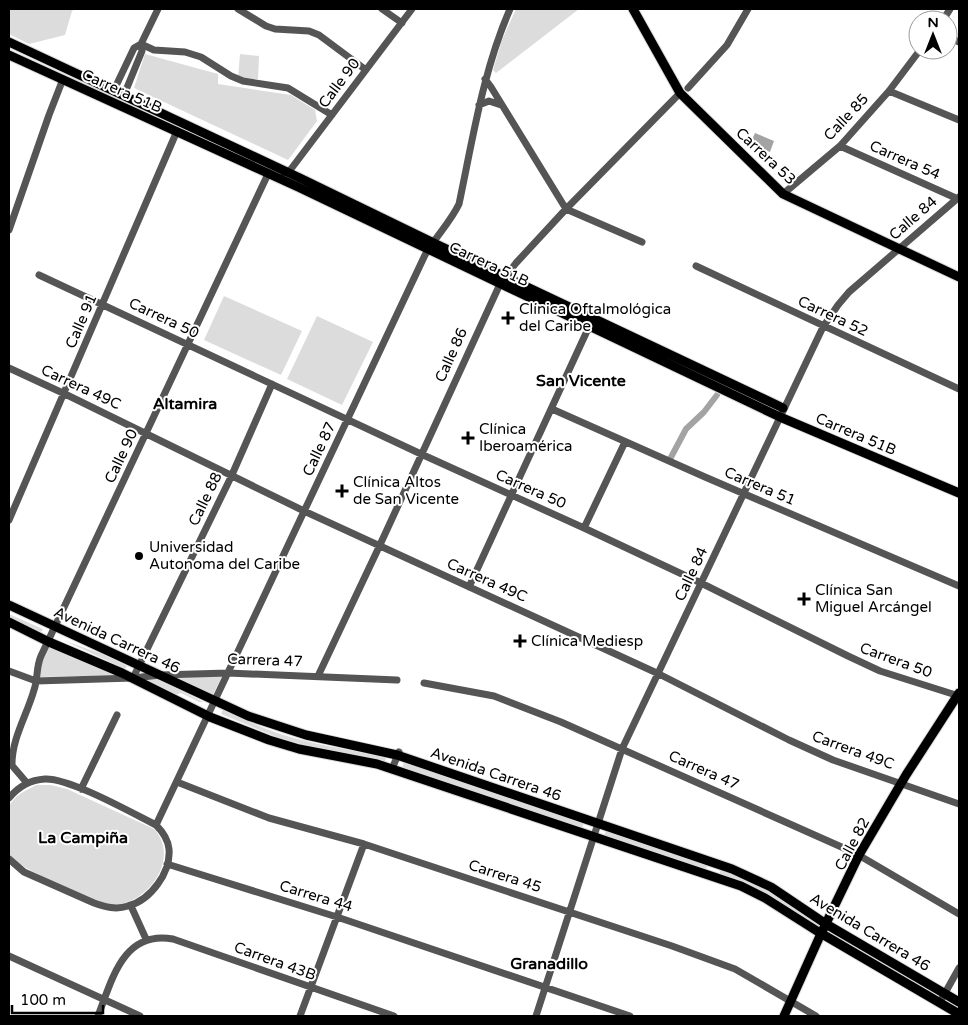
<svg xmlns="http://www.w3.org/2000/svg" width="968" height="1025" font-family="'Varela Round',sans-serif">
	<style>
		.green { fill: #dcdcdc }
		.water { fill: #a3a3a3 }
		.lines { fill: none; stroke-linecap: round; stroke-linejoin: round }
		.canal { stroke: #a3a3a3; stroke-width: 6 }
		.major-casing { stroke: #dbdbdb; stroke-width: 11 }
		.minor { stroke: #555; stroke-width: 7 }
		.major { stroke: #000; stroke-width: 9 }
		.poi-dot { fill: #000; stroke: #fff; stroke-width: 2 }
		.labels { text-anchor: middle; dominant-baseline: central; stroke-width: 4; stroke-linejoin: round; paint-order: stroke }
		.street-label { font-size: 15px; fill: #000; stroke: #fff }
		.poi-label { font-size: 15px; fill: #000; stroke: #fff; text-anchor: start }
		.neighbourhood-label { font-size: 16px; font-weight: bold; fill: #000; stroke: #fff }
	</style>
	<rect width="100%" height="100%" fill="#fff"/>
	<path class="green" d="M9 9H76L72 11 65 35 29 44 9 34Z
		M516 9H579L496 73 493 70 502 40Z
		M145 54 218 74V84L291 95 315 110 317 121 288 160 134 88Z
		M240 54 259 56 258 79 238 78Z
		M224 296 302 331 281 375 204 340Z
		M317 316 373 342 342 405 287 379Z
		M9 614 43 629 41 632 9 617Z
		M63 640 102 654 127 666 125 669Z
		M50 644 122 675 40 677 42 662Z
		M143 672 203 702H199L181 693 175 695 140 678Z
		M168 676H222L213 695Z
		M223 710C250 722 277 735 306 741 333 748 360 751 386 758L385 762 305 745 279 738 221 714Z
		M405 760 584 822 582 829 402 768Z
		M36 785H51L67 789 154 829C181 858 148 904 113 905 97 905 25 869 12 859L9 854C9 844 6 815 9 807 13 796 27 790 36 785Z
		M606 830 708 864 705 871 604 836Z
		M721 869 772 891 815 920 813 925 719 875Z
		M831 931 934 992 932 995 829 934Z"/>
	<path class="water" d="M755 133 774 141 770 152 750 144Z"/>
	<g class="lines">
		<path class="canal" d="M669 461 686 429 704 412 717 395"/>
		<defs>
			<path id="major" d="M633 9 680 93 783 194 959 277
				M9 42 302 179 438 245 783 408
				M9 55 298 187 780 417 959 493
				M9 605 248 716 306 735 397 755 732 869 771 887 826 924 959 1002
				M9 622 49 642 122 673 210 717 269 740 299 749 377 764 741 886 765 898 817 931 959 1014
				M784 1016 819 938 859 855 906 775 959 693"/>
		</defs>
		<use href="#major" class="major-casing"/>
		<path class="minor" d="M238 9 266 26 275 29 309 31 319 35 366 70
			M382 9 402 23
			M943 20 950 9
			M948 37 959 42
			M141 44 154 50 185 52 201 57 231 76 243 81 288 88 332 115
			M485 79 491 87 566 209 642 242
			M688 88 727 45 748 9
			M114 90 134 48 141 44 158 9
			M889 91 959 120
			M124 95 142 51 141 44
			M479 105 489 101 501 105
			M840 146 958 199
			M284 173 288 172 291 169 412 9
			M783 194 840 146 889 91 920 50
			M9 230 49 115 63 79
			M696 266 959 389
			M39 275 421 454 584 528 701 583 848 656 880 671 959 696
			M9 368 65 394 304 511 659 674 789 740 833 760 959 804
			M552 409 705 477 959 586
			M9 520 177 131
			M584 528 625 442
			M469 587 587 331 595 325
			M9 671 36 681 133 678 160 675 228 673 397 680
			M318 676 379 547 500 284 516 263 566 209 680 93
			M133 678 231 477 272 384
			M424 683 494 696 561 722 855 853 959 914
			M9 762 27 783
			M12 764C12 738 27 715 34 690 38 679 36 667 41 656L268 174H271
			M392 769 399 752
			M177 782 269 818 364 844 672 946 735 969 816 1016
			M81 789 117 715
			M9 798C18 787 30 780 45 779 70 778 132 813 156 825 163 832 168 839 169 849 171 872 151 900 128 906 116 910 105 907 94 903L24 872 9 859
			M156 825 425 255C435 237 450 223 459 204 473 138 483 71 510 9
			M167 864 337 917 630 1016
			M131 906 146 939
			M9 956 140 1016
			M940 1002 959 968
			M98 1016C112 980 123 930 173 939L394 1016
			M300 1016 364 844
			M536 1016 622 749 823 327 838 305 849 292 959 197"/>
		<use href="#major" class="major"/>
	</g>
	<g class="poi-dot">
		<path d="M505.5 310.5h5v5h5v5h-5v5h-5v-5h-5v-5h5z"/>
		<path d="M465.5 430.5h5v5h5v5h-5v5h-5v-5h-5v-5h5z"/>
		<path d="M339.5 483.5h5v5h5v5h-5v5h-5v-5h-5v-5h5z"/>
		<circle cx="139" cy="556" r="5"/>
		<path d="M801.5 591.5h5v5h5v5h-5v5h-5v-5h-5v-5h5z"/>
		<path d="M517.5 633.5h5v5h5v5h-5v5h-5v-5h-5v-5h5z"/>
	</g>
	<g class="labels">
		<g class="street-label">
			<text transform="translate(339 83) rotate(-53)">Calle 90</text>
			<text transform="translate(122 91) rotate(24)">Carrera 51B</text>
			<text transform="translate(846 117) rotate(-47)">Calle 85</text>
			<text transform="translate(766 156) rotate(43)">Carrera 53</text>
			<text transform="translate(905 160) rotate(24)">Carrera 54</text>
			<text transform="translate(913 218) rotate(-41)">Calle 84</text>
			<text transform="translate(489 264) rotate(25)">Carrera 51B</text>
			<text transform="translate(833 316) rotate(25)">Carrera 52</text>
			<text transform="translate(164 318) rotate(25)">Carrera 50</text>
			<text transform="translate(81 321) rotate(-67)">Calle 91</text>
			<text transform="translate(451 355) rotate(-66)">Calle 86</text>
			<text transform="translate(81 387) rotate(25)">Carrera 49C</text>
			<text transform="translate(856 434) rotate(23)">Carrera 51B</text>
			<text transform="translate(319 449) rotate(-65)">Calle 87</text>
			<text transform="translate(121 456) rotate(-65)">Calle 90</text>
			<text transform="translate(760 486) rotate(23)">Carrera 51</text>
			<text transform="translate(531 489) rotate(24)">Carrera 50</text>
			<text transform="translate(205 499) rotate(-64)">Calle 88</text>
			<text transform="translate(691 574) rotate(-65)">Calle 84</text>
			<text transform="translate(487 580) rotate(24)">Carrera 49C</text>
			<text transform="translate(117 640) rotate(25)">Avenida Carrera 46</text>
			<text transform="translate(265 660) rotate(2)">Carrera 47</text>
			<text transform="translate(896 660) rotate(20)">Carrera 50</text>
			<text transform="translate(853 750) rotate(20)">Carrera 49C</text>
			<text transform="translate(704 770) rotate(24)">Carrera 47</text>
			<text transform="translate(496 774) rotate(19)">Avenida Carrera 46</text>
			<text transform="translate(852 844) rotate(-62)">Calle 82</text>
			<text transform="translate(505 876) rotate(18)">Carrera 45</text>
			<text transform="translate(316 896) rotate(17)">Carrera 44</text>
			<text transform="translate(870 932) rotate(31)">Avenida Carrera 46</text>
			<text transform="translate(275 961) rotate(20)">Carrera 43B</text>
		</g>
		<g class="poi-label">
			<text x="519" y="309">Clínica Oftalmológica<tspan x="519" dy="17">del Caribe</tspan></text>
			<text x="479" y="429">Clínica<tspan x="479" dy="17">Iberoamérica</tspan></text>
			<text x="353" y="482">Clínica Altos<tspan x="353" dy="17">de San Vicente</tspan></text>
			<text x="149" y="547">Universidad<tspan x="149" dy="17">Autonoma del Caribe</tspan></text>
			<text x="815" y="590">Clínica San<tspan x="815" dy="17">Miguel Arcángel</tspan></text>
			<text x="531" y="641">Clínica Mediesp</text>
		</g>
		<g class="neighbourhood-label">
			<text x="581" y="381">San Vicente</text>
			<text x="185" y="404">Altamira</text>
			<text x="83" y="838">La Campiña</text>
			<text x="549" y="964">Granadillo</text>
		</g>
	</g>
	<rect width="968" height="1025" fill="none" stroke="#000000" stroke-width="20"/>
	<g transform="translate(933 35)"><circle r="24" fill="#ffffff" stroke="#999999"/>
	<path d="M0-4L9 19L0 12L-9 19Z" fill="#000000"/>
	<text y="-8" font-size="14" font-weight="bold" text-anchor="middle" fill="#000000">N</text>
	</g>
	<path d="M12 1005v8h91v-8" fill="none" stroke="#000000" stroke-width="2.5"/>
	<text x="20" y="1005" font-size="15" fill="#000000" stroke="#ffffff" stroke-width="4" paint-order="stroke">100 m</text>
</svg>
